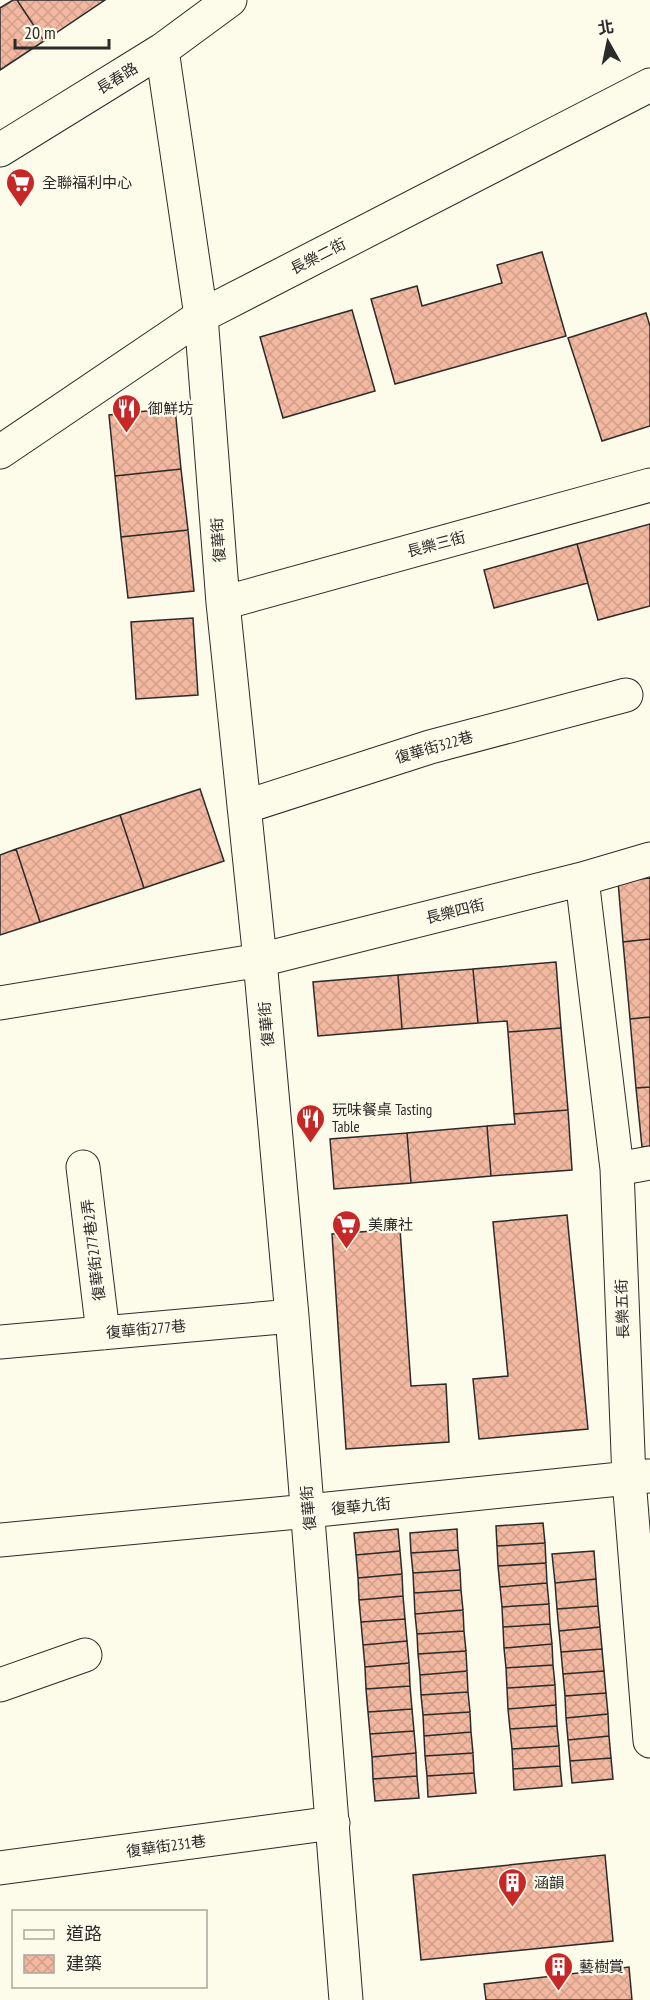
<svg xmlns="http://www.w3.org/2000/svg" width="650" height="2000" font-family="'PT Sans Narrow','Noto Sans TC',sans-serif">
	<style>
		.building { fill: url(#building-cross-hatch); stroke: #2b2b2b; stroke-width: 1.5 }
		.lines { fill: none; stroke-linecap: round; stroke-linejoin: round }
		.minor-casing { stroke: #2b2b2b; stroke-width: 35 }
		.minor { stroke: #fdfbea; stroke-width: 33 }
		.labels { text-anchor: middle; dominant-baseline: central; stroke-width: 4.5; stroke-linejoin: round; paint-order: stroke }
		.street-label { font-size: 15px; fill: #2b2b2b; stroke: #fdfbea }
		.poi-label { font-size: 15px; fill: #2b2b2b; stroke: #fdfbea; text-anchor: start }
	</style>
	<defs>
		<pattern id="building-cross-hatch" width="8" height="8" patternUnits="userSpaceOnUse" patternTransform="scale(1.5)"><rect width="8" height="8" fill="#f2b8a0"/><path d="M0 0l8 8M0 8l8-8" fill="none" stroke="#d09e8a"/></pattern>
	</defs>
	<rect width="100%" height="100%" fill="#fdfbea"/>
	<path class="building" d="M13 0H17L44 41 0 70V8Z
		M17 0H105L44 41Z
		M542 252 566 336 395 384 371 299 417 286 422 306 502 283 497 265Z
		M352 310 375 391 283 418 260 337Z
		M646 313 650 326V426L602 441 568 338Z
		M175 408 181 469 115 476 109 415Z
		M181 469 188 530 121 537 115 476Z
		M650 524V606L598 620 577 544Z
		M188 530 194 591 128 598 121 537Z
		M577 544 588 583 494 608 484 570Z
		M193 618 198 695 136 699 131 622Z
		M200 789 224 861 144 888 120 815Z
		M120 815 144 888 40 922 16 849Z
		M16 849 40 922 0 935V855Z
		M650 878V939L623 942 618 881Z
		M650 939V1017L630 1019 623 942Z
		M556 962 561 1028 508 1032 507 1021 478 1023 473 969Z
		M473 969 478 1023 402 1029 398 975Z
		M398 975 402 1029 318 1036 313 982Z
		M650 1017V1087L636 1088 630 1019Z
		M561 1028 568 1110 514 1114 508 1032Z
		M650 1087V1146L642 1147 636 1088Z
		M568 1110 572 1170 491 1176 487 1126 515 1124 514 1114Z
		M487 1126 491 1176 411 1183 407 1133Z
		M407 1133 411 1183 334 1189 330 1139Z
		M567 1215 588 1429 479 1439 473 1379 508 1376 493 1222Z
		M400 1229 411 1386 446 1384 449 1442 346 1449 332 1234Z
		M543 1523 545 1543 497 1546 496 1526Z
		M398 1529 400 1551 356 1555 354 1533Z
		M457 1529 458 1550 411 1553 410 1533Z
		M545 1543 546 1563 498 1566 497 1546Z
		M458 1550 460 1570 413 1573 411 1553Z
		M400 1551 402 1574 358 1578 356 1555Z
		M594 1551 596 1579 555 1583 552 1554Z
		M546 1563 547 1583 500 1587 498 1566Z
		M460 1570 461 1590 414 1593 413 1573Z
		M402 1574 403 1596 359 1600 358 1578Z
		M596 1579 598 1606 557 1609 555 1583Z
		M547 1583 549 1604 502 1607 500 1587Z
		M461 1590 463 1610 415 1614 414 1593Z
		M403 1596 405 1619 361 1622 359 1600Z
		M549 1604 550 1624 503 1627 502 1607Z
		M598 1606 600 1627 559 1631 557 1609Z
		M463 1610 464 1631 417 1634 415 1614Z
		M405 1619 407 1641 363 1645 361 1622Z
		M550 1624 552 1644 504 1648 503 1627Z
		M600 1627 602 1649 561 1652 559 1631Z
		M464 1631 466 1651 418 1654 417 1634Z
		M407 1641 409 1663 365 1667 363 1645Z
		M552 1644 553 1665 506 1668 504 1648Z
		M602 1649 604 1671 563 1674 561 1652Z
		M466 1651 467 1671 420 1675 418 1654Z
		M409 1663 410 1686 366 1689 365 1667Z
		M553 1665 555 1685 507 1688 506 1668Z
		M467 1671 468 1692 421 1695 420 1675Z
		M604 1671 606 1693 565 1696 563 1674Z
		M555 1685 556 1705 508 1709 507 1688Z
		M410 1686 412 1709 368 1712 366 1689Z
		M468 1692 470 1712 423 1715 421 1695Z
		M606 1693 608 1714 566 1718 565 1696Z
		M556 1705 557 1726 510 1729 508 1709Z
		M412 1709 414 1731 370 1734 368 1712Z
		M470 1712 471 1732 424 1736 423 1715Z
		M608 1714 609 1736 568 1740 566 1718Z
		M557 1726 559 1746 512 1749 510 1729Z
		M414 1731 416 1753 372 1757 370 1734Z
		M471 1732 473 1753 425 1756 424 1736Z
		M609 1736 611 1758 570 1761 568 1740Z
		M559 1746 560 1766 513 1769 512 1749Z
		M416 1753 417 1776 373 1779 372 1757Z
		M473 1753 474 1773 427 1776 425 1756Z
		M611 1758 613 1779 572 1783 570 1761Z
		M560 1766 562 1786 514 1790 513 1769Z
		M474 1773 476 1793 428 1797 427 1776Z
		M417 1776 419 1798 375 1801 373 1779Z
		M605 1855 613 1941 421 1960 413 1875Z
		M629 1967 632 2000H486L484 1984Z"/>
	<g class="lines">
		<defs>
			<path id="minor" d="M162 50 201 316 223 603 260 960 292 1316 346 2000
				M0 150 162 50 230 0
				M0 452 201 316 650 85
				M223 603 650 485
				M244 807 430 747 626 695
				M582 879 617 1169 629 1479 650 1741
				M0 1003 260 960 582 879 650 859
				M83 1167 103 1333
				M617 1169 650 1163
				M0 1342 292 1316
				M0 1540 308 1511 649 1476
				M0 1685 85 1655
				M0 1868 333 1823"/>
		</defs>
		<use href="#minor" class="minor-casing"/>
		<use href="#minor" class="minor"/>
	</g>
	<defs>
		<symbol id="supermarket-pin" viewBox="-11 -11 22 30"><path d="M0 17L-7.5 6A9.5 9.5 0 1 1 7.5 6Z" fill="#c62828" stroke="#fdfbea"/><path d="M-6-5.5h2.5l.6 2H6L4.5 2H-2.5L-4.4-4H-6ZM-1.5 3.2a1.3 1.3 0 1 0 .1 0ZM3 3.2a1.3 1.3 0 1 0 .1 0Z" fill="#fff"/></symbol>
		<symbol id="restaurant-pin" viewBox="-11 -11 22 30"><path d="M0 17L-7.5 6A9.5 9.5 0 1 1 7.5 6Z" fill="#c62828" stroke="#fdfbea"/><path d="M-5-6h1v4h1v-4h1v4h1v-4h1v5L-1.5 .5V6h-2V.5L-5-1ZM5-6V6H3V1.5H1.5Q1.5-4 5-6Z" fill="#fff"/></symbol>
		<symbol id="building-pin" viewBox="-11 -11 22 30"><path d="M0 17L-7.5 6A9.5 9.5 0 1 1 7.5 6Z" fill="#c62828" stroke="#fdfbea"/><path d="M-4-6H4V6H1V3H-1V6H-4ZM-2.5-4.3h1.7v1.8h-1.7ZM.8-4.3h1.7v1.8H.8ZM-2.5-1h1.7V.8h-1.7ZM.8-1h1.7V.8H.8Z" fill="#fff"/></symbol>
	</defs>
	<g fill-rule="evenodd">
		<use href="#supermarket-pin" x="4" y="166" width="33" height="45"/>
		<use href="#restaurant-pin" x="110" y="392" width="33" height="45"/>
		<use href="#restaurant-pin" x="294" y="1102" width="33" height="45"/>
		<use href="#supermarket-pin" x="330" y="1208" width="33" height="45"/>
		<use href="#building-pin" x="496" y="1866" width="33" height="45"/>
		<use href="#building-pin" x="542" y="1950" width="33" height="45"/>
	</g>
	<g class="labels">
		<g class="street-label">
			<text transform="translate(117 78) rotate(-32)">長春路</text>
			<text transform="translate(318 256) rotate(-27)">長樂二街</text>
			<text transform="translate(218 540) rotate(-94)">復華街</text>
			<text transform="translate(436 544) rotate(-15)">長樂三街</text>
			<text transform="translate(434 747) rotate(-16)">復華街322巷</text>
			<text transform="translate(455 911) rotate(-14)">長樂四街</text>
			<text transform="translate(266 1024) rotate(-95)">復華街</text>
			<text transform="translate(93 1250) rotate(-97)">復華街277巷2弄</text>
			<text transform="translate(622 1309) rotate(-92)">長樂五街</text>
			<text transform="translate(146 1329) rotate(-5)">復華街277巷</text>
			<text transform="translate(361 1506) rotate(-6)">復華九街</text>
			<text transform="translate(308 1508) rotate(-95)">復華街</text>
			<text transform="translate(166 1846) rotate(-8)">復華街231巷</text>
		</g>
		<g class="poi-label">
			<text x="42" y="182">全聯福利中心</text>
			<text x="148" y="408">御鮮坊</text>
			<text x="332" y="1109">玩味餐桌 Tasting<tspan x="332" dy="17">Table</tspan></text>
			<text x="368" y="1224">美廉社</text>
			<text x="534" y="1882">涵韻</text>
			<text x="579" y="1966">藝樹賞</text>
		</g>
	</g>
	<rect x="12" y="1910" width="195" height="78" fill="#fdfbea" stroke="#a9a89e" stroke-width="1.5"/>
	<rect x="24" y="1930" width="30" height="9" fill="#fdfbea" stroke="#a9a89e" stroke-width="1.5"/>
	<text x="66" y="1940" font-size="18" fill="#2b2b2b">道路</text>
	<rect x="24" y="1955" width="30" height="18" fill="url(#building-cross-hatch)" stroke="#a9a89e" stroke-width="1.5"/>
	<text x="66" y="1970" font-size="18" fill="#2b2b2b">建築</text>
	<g transform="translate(608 42) rotate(351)" stroke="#fdfbea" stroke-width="4.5" paint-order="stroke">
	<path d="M0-4.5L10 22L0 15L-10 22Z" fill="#2b2b2b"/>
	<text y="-9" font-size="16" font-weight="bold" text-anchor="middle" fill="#2b2b2b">北</text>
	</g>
	<path d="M15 39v9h94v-9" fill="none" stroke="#2b2b2b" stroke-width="3"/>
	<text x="24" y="39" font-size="18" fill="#2b2b2b" stroke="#fdfbea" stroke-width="4.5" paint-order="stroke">20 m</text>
</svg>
